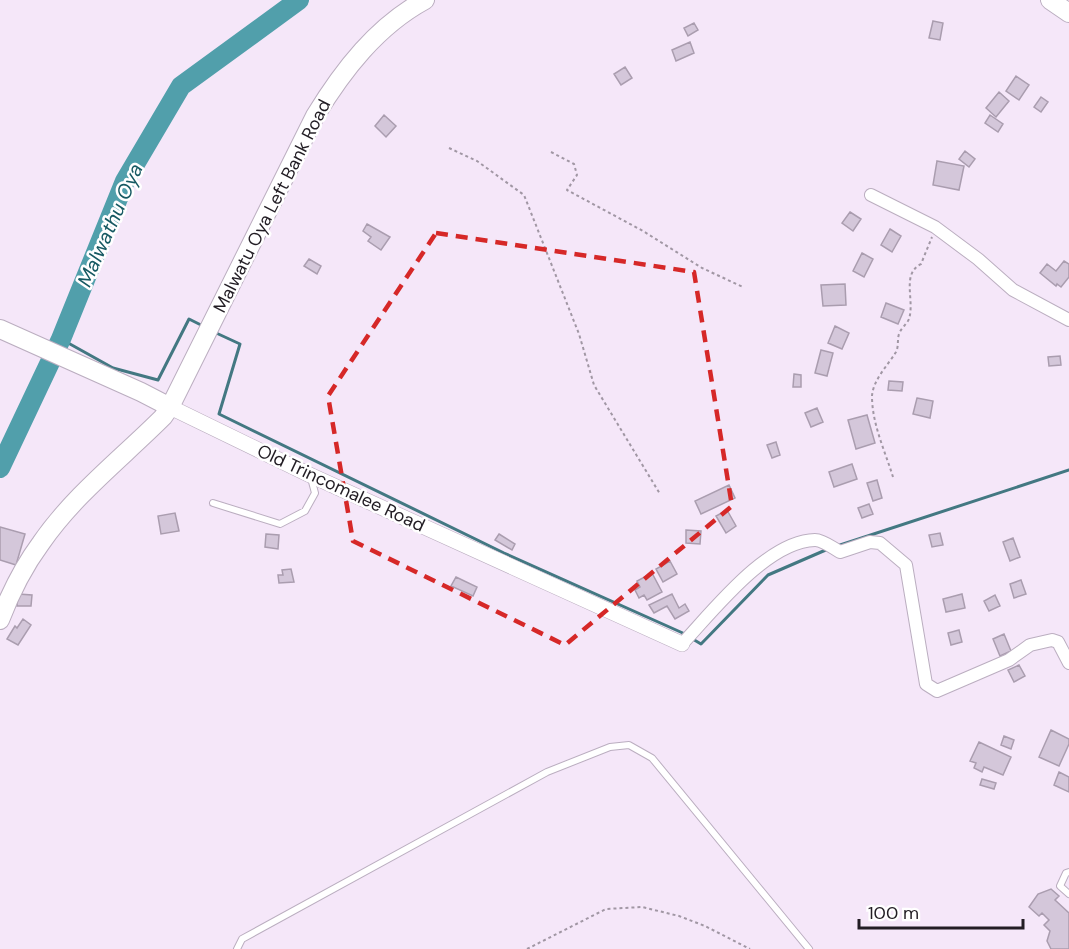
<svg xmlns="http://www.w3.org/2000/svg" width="1069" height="949" font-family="'DM Sans',sans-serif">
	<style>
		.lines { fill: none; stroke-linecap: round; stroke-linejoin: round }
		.stream { stroke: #437882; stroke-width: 3 }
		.river { stroke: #519fab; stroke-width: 20 }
		.building { fill: #d4c7da; stroke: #aa9daf; stroke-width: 1.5 }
		.service-casing { stroke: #bbaec0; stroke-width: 8 }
		.minor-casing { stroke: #bbaec0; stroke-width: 14 }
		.tertiary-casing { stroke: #bbaec0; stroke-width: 16 }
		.secondary-casing { stroke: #bbaec0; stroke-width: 20 }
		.path { stroke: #a197a4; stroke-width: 2; stroke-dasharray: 3 3; stroke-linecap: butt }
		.service { stroke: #fff; stroke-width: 6 }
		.minor { stroke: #fff; stroke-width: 12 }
		.tertiary { stroke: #fff; stroke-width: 15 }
		.secondary { stroke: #fff; stroke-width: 18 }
		.marked { fill: none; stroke: #d62828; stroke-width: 4.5; stroke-dasharray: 12 8; stroke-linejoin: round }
		.labels { text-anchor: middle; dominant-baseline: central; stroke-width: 5; stroke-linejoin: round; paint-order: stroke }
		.street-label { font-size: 18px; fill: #221d24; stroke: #fff }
		.water-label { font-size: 20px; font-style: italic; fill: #165962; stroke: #fff }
	</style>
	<rect width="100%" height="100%" fill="#f5e7f9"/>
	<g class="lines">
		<path class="stream" d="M214 332 240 344 219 414 504 553 685 634
			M61 339 113 368 158 380 189 319 203 326
			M837 546 1069 470
			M691 638 701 644 768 575 828 549"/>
		<path class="river" d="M0 468 61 339 125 181 181 86 299 0"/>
	</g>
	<path class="building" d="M933 21 943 23 940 40 929 38Z
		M694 23 698 30 688 36 684 28Z
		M690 42 694 53 676 61 672 50Z
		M625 67 632 78 621 85 614 74Z
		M1016 76 1029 85 1019 100 1006 91Z
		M999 92 1009 101 996 117 986 108Z
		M1041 97 1048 102 1041 112 1034 107Z
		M384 115 396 126 386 137 375 126Z
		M990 115 1003 124 998 132 985 123Z
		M965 151 975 159 969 167 959 159Z
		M937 161 964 166 959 190 933 185Z
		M850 212 861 219 853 231 842 223Z
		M367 224 390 237 381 250 368 241 371 237 363 231Z
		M890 229 901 236 892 252 881 245Z
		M862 253 873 259 864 277 853 271Z
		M309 259 321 266 317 274 304 266Z
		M1064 261 1069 264V277L1061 287 1057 284 1056 286 1040 273 1047 264 1056 271Z
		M845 284 846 305 823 306 821 285Z
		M886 303 904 310 898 324 881 317Z
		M835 326 849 333 842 349 828 343Z
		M821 350 833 353 827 376 815 373Z
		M1060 356 1061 365 1049 366 1048 357Z
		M794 374 801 375V387H793Z
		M889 381 903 382 902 391 888 390Z
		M917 398 933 401 930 418 913 414Z
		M817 408 823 422 811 427 805 413Z
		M867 415 875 443 856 449 848 420Z
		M776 442 780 455 772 458 767 445Z
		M852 464 857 479 834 487 829 472Z
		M877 480 882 498 873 501 867 483Z
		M729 485 735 498 701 514 695 501Z
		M869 504 873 514 862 518 858 508Z
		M727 510 736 526 726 533 716 516Z
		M175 513 179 531 161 534 158 516Z
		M0 527 25 534 16 565 0 560Z
		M686 530 701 531 700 544 686 543Z
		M940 533 943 545 932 547 929 535Z
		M266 534 279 535 278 549 265 547Z
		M499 534 515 544 512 550 495 540Z
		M1013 538 1020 557 1010 561 1003 542Z
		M670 561 677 574 663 582 656 569Z
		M291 569 294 582 279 583 278 575H283L282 570Z
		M652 573 662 592 647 600 644 595 639 598 635 590 640 587 637 581Z
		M456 577 477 587 473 596 451 586Z
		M1021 580 1026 594 1014 598 1010 584Z
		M18 594 32 595 31 606H17Z
		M672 594 679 608 685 604 689 611 675 619 667 606 654 613 649 605Z
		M962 594 965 608 946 612 943 599Z
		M995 595 1000 606 989 611 984 601Z
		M23 619 31 625 18 645 7 639 15 626 17 628Z
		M959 630 962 642 951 645 948 633Z
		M1004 634 1011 651 1000 656 993 639Z
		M1019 665 1025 676 1014 682 1008 670Z
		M1051 730 1069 739V744L1059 766 1039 757Z
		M1004 736 1014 740 1011 749 1001 745Z
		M979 742 1011 757 1003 775 984 767 982 772 974 768 976 763 970 761Z
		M1059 772 1069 777V792L1054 785Z
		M982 779 996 783 994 789 980 785Z
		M1051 889 1059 896 1055 900 1069 913V949H1051L1047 941 1050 931 1044 925 1049 920 1042 913 1039 916 1029 907 1038 894Z"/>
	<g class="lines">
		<defs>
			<path id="service" d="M213 503 280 524 305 511 315 493 311 478
				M1069 872 1066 873 1060 886 1069 894
				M237 949 242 939 547 772 610 747 629 745 652 758 809 949"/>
			<path id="minor" d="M871 195 935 227 978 259 1013 290 1069 320
				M682 644C713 611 767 541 815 540 823 540 833 548 840 552L870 542 880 543 906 565 926 684 937 691 1009 660 1030 645 1052 640 1058 642 1069 663"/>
			<path id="tertiary" d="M170 407 310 475 682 644"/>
			<path id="secondary" d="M1050 0 1069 13
				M0 329 141 392 170 407
				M0 620C10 594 24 566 41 543 74 495 122 458 163 417L170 407 315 116C343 70 377 26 425 0"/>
		</defs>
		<use href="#service" class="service-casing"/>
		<use href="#minor" class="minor-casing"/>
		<use href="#tertiary" class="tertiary-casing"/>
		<use href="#secondary" class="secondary-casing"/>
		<path class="path" d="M449 148 477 161 524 195 579 334 594 385 660 494
			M551 152 574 164 577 175 567 190 643 231 702 268 743 287
			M893 477C885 451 872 424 872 396 873 380 888 365 896 352 899 346 897 340 899 334 901 328 907 324 909 319 915 300 901 274 921 264L932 237
			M527 949 606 909 642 907 679 916 705 926 750 949"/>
		<use href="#service" class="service"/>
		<use href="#minor" class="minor"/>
		<use href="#tertiary" class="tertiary"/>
		<use href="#secondary" class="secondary"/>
	</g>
	<path class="marked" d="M436 233 694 272 732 506 565 645 353 541 328 396Z"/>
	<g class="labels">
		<g class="street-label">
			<text transform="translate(272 206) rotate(-63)">Malwatu Oya Left Bank Road</text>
			<text transform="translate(341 488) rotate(25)">Old Trincomalee Road</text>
		</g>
		<g class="water-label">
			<text transform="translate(110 225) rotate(-66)">Malwathu Oya</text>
		</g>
	</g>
	<path d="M859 919v9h164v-9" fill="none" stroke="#221d24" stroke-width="3"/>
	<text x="868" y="919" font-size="18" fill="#221d24" stroke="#ffffff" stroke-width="4.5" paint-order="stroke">100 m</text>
</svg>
